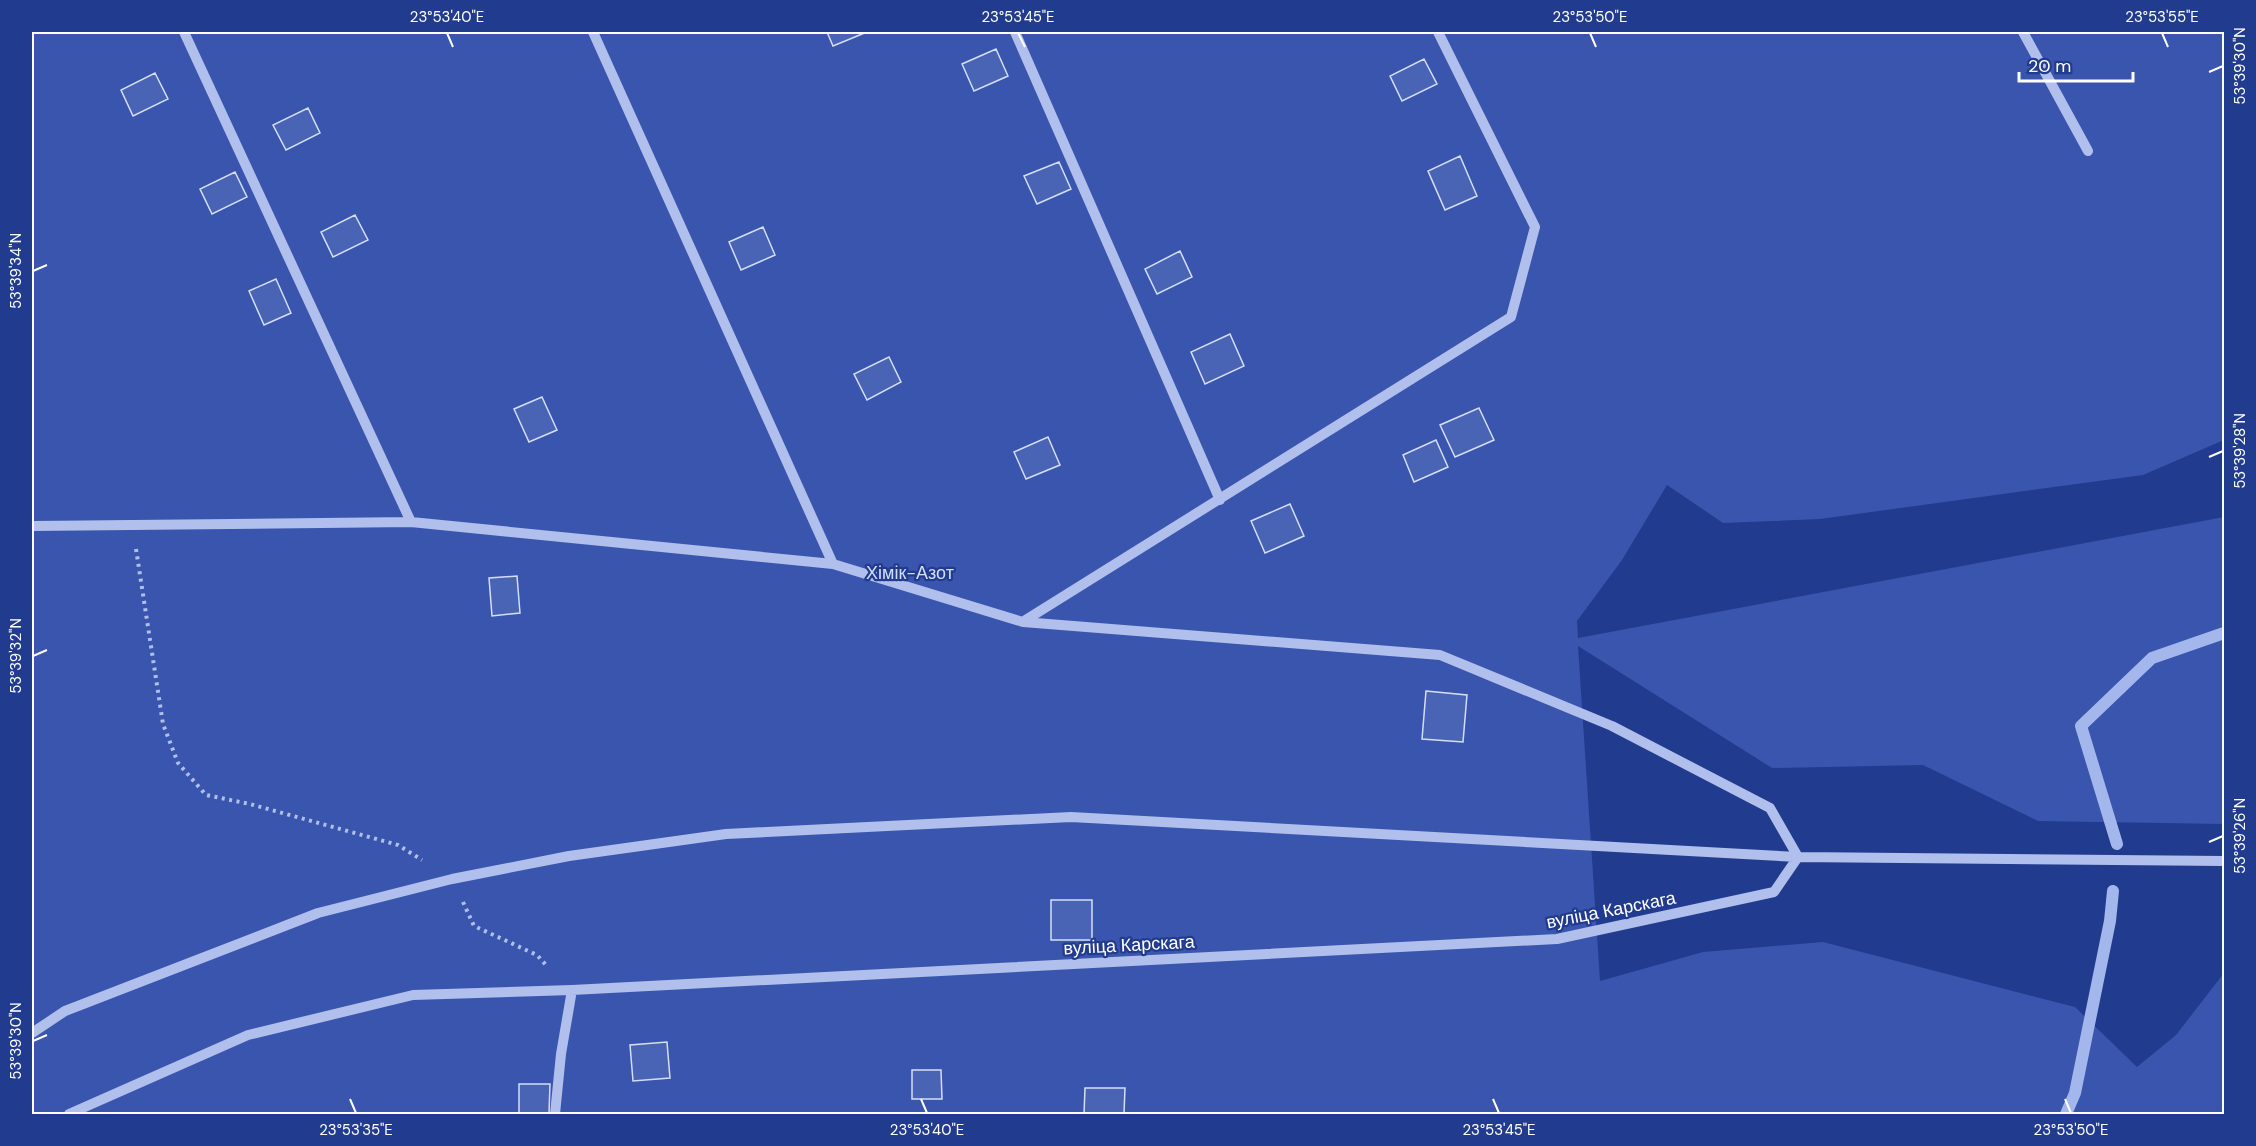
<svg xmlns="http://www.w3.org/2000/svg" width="2256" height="1146" font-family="'DM Sans',sans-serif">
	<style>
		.green { fill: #3955ad }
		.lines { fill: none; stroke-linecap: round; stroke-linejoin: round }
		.stream { stroke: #a3b7ed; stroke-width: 12 }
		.building { fill: #4a64b5; stroke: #d5def9; stroke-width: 1.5 }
		.path { stroke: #b0bfec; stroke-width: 4; stroke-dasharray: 3 4.5; stroke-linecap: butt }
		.minor { stroke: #b0bfec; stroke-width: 10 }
		.ticks { fill: none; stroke: #fff; stroke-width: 2 }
		.labels { text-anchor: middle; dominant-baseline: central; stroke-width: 4.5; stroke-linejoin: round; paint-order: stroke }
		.park-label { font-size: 18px; fill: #d5def9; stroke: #213b8e }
		.street-label { font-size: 18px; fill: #fff; stroke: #213b8e }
		.neatline { fill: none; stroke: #fff; stroke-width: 2 }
		.ticks-label { font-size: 15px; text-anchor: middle; fill: #fff }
	</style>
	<rect width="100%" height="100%" fill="#213b8e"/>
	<path class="green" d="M32 32H2224V440L2143 475 1820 519 1723 523 1667 485 1622 560 1577 621 1578 638 2224 517V824L2038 821 1923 765 1772 768 1578 646 1600 981 1703 952 1823 942 2075 1007 2137 1067 2176 1035 2224 973V1114H32Z"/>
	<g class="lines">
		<path class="stream" d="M2117 844 2081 726 2152 658 2224 633
			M2066 1114 2075 1093 2110 921 2113 891"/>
	</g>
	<path class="building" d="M827 32H867L833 46Z
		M996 49 1008 76 974 91 962 64Z
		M1424 59 1437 84 1402 101 1390 76Z
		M155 73 168 99 133 116 121 90Z
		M308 108 320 133 286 150 273 125Z
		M1460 156 1477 196 1445 210 1428 171Z
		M1059 162 1071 189 1037 204 1024 176Z
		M235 172 247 197 212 214 200 189Z
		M355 215 368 240 333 257 321 232Z
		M763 227 775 255 741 270 729 242Z
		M1180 251 1192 277 1157 294 1145 269Z
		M276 279 291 313 264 325 249 291Z
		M1230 334 1244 366 1205 384 1191 352Z
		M889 357 901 382 867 400 854 374Z
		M542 397 557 430 529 442 514 409Z
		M1479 408 1494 440 1455 457 1440 425Z
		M1048 437 1060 465 1026 479 1014 452Z
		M1436 440 1448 467 1414 482 1403 455Z
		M1290 504 1304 536 1265 553 1251 521Z
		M517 576 520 613 492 616 489 578Z
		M1426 691 1467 695 1463 742 1422 739Z
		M1051 900H1092V940H1051Z
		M667 1042 670 1078 633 1081 630 1045Z
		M912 1070H941L942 1099H912Z
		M519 1084H550L549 1114H519Z
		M1085 1088H1125L1124 1114H1084Z"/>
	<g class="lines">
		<path class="path" d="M136 549 163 724 178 763 206 795 250 804 398 845 422 860
			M463 902 474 926 537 955 546 965"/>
		<path class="minor" d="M184 32 411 522
			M593 32 833 564
			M1015 32 1220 500
			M2023 32 2088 151
			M32 526 411 522 833 564 1023 622 1440 655 1612 726 1770 808 1798 857 1774 892 1557 939 572 990 413 995 248 1035 69 1114
			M1024 621 1511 317 1535 227 1438 32
			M32 1033 65 1011 318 913 452 879 569 856 726 834 1071 817 1798 857 2224 861
			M555 1114 561 1054 572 990"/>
	</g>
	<path class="ticks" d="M447 33 453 47M1018 33 1025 47M1590 33 1596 47M2162 33 2168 47M2209 72 2223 66M33 271 47 265M2209 457 2223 451M33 656 47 650M2209 842 2223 836M33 1041 47 1035M350 1099 356 1113M921 1099 927 1113M1493 1099 1499 1113M2065 1099 2071 1113"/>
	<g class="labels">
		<g class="park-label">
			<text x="910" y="573">Хімік-Азот</text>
		</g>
		<g class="street-label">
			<text transform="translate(1611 910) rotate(-11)">вуліца Карскага</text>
			<text transform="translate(1129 945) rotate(-3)">вуліца Карскага</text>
		</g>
	</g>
	<rect width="2256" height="1146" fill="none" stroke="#213b8e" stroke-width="66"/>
	<path d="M2019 72v9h114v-9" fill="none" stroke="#ffffff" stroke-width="3"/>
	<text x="2028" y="72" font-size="18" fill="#ffffff" stroke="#213b8e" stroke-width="4.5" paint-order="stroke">20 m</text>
	<rect x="33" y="33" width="2190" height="1080" class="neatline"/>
	<g class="ticks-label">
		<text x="447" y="22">23°53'40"E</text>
		<text x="1018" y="22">23°53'45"E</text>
		<text x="1590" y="22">23°53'50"E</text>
		<text x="2162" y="22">23°53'55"E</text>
		<text transform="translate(2240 66) rotate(-90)" y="5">53°39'30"N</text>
		<text transform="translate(16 271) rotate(-90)" y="5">53°39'34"N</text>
		<text transform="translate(2240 451) rotate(-90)" y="5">53°39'28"N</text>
		<text transform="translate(16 656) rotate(-90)" y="5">53°39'32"N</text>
		<text transform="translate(2240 836) rotate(-90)" y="5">53°39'26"N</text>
		<text transform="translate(16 1041) rotate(-90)" y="5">53°39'30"N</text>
		<text x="356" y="1135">23°53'35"E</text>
		<text x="927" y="1135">23°53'40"E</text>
		<text x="1499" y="1135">23°53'45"E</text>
		<text x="2071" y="1135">23°53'50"E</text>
	</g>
</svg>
